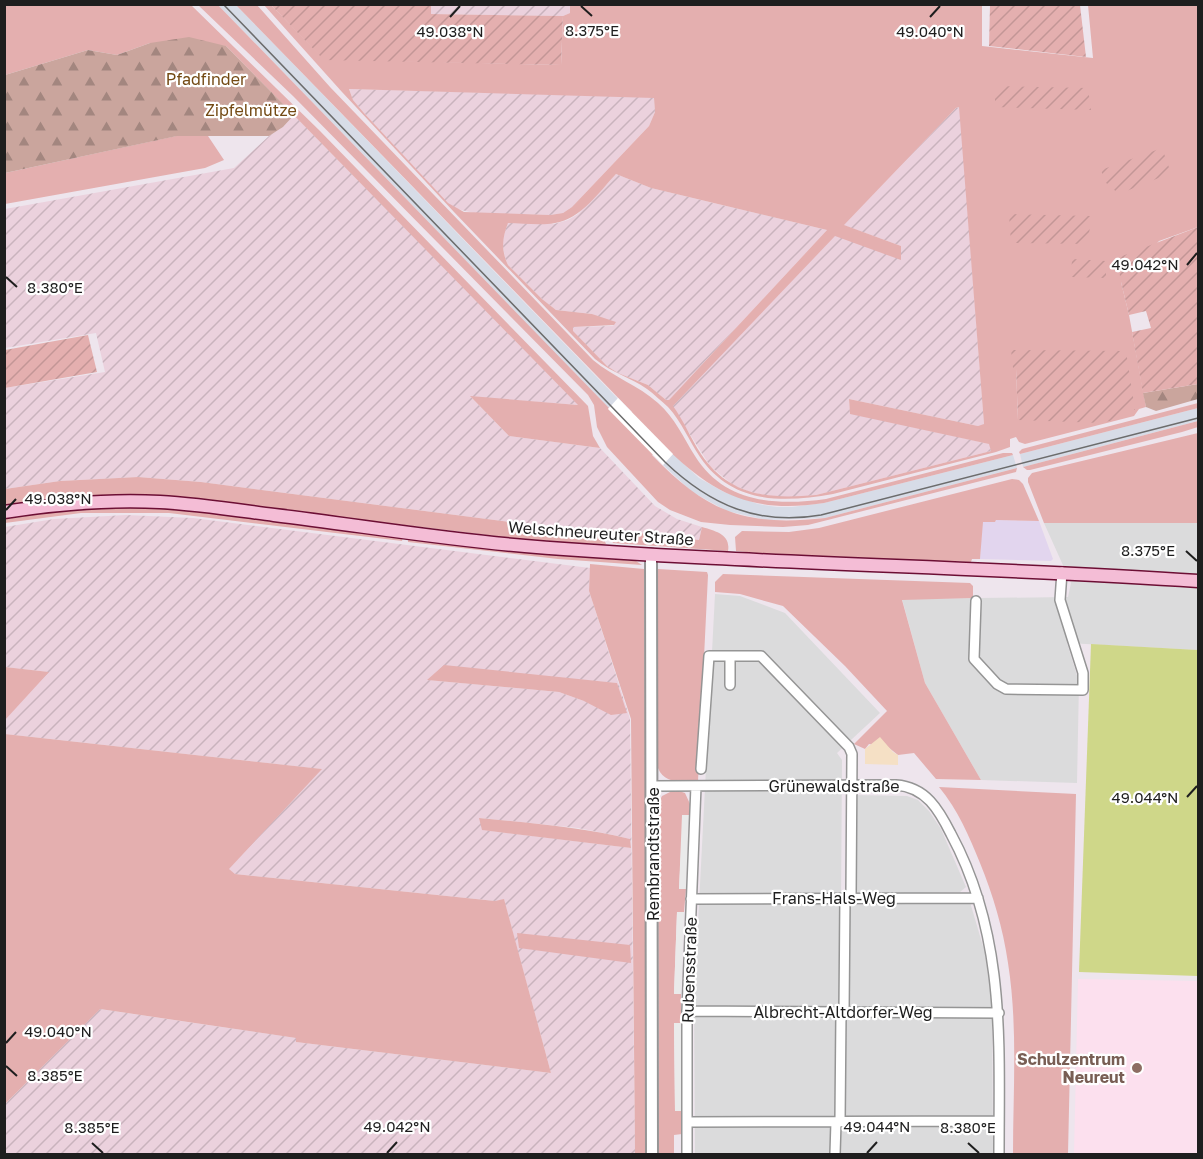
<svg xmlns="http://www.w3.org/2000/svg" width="1203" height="1159" font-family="'Golos Text',sans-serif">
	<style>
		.residential { fill: #dbdbdc }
		.commercial { fill: #e2d5ee }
		.industrial { fill: #d7dce7 }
		.education { fill: #fce0ee }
		.farmland { fill: url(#farmland-furrows); fill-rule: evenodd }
		.grass { fill: #e4afaf; fill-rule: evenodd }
		.forest { fill: url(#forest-firs) }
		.park { fill: #f5e0c5 }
		.garden { fill: url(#garden-furrows) }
		.pitch { fill: #cfd789 }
		.parking { fill: #eaeaea }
		.pier { fill: #fff }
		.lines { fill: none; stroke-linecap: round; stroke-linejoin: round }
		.minor-casing { stroke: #959595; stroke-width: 12 }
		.tertiary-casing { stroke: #959595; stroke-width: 14 }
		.secondary-casing { stroke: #6c0e34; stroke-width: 15 }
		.minor { stroke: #fff; stroke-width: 9 }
		.tertiary { stroke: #fff; stroke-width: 10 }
		.secondary { stroke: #f4bdd6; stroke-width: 12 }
		.tram { stroke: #6c6c6c; stroke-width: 1.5 }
		.ticks { fill: none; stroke: #1e1e1e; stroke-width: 2 }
		.education-dot { fill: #8d6e63; stroke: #fff; stroke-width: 2 }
		.labels { text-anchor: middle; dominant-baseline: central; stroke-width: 4.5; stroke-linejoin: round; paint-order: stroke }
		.park-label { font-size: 16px; fill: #734a14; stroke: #fff }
		.street-label { font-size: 16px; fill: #1e1e1e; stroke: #fff }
		.education-label { font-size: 16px; font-weight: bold; fill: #785e54; stroke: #fff; text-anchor: end }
		.ticks-label { font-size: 15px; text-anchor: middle; fill: #1e1e1e; stroke: #fff; stroke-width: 4.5; stroke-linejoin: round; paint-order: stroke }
	</style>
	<defs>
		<pattern id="farmland-furrows" width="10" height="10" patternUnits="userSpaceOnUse" patternTransform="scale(1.5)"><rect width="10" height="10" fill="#ebd1dd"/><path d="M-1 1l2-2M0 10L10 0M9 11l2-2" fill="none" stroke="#c9b3bd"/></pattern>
		<pattern id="forest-firs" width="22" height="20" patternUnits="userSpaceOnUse" patternTransform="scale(1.5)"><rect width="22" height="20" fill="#caa59d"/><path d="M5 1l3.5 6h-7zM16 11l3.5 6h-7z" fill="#a3867f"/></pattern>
		<pattern id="garden-furrows" width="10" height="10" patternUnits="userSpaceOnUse" patternTransform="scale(1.5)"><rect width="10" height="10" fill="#e4afaf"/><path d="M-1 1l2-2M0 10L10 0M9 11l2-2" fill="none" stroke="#c39696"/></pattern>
	</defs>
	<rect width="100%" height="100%" fill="#eee5ed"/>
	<path class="residential" d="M1044 523H1198V650L1067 643 1079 682 1077 783 981 780 925 683 902 599 1068 597 1071 583Z
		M715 594 740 596 785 613 880 713 837 753 842 760 841 905 970 902 985 953 992 1005 993 1154H695L694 1001Z
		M852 795 907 796 918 800 929 811 941 829 966 887 960 892 887 894 852 892Z"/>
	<path class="commercial" d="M996 520 1039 521 1053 559 1051 561 980 559 982 522H995Z"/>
	<path class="industrial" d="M218 5H236L618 399 609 408Z
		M1198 408V421L1023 467 1020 454Z
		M673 454 699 478 724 492 758 504 777 507H792L824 503 1013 455 1017 468 825 518 766 520 727 511 692 492 663 465Z"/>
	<path class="education" d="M1078 979 1198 981V1154H1074Z"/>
	<path class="farmland" d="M431 5H570V13L563 16 430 14Z
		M349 89 654 97 655 112 649 126 572 207 563 213 550 215 474 213 457 209 448 204 364 113 353 100Z
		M960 107 984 425 978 426 849 399 850 413 990 444 991 451 816 495 789 498 768 496 750 492 733 485 710 466 672 406 835 235 901 246 843 225 956 108Z
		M294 115 579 405 471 397 509 436 600 448 655 506 677 519 702 527 699 540 604 529 594 533 201 482 138 477 60 481 5 489V388L105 372 96 333 5 348V209L234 168 269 136 283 127Z
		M616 174 651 188 827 230 669 400H666L648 385 618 373 607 366 572 331 573 327 614 326 592 314 556 310 542 299 508 265 505 258 502 240 508 222 554 224 568 220 578 214Z
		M126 515 193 518 590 568 589 591 630 719 635 1154H5V1104L99 1009 296 1038V1042L551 1073 504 900 495 901 235 874 228 869 321 769 5 734 4 720 48 672 5 667V527L54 519ZM571 679 617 683 584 701 559 692 428 680ZM480 818 578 828 613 835 630 839 631 848 483 830Z"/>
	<path class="grass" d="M5 5H191L320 131 588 406 593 436 600 448 509 436 470 396 578 405 226 46 150 43 117 55 88 50 5 75Z
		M198 5H218L609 408 608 409 632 412 236 5H257L330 87 593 360C613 377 638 385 658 403 675 418 683 437 695 456 724 503 776 506 826 499L1003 453H1012L1013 455 824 503C753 514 714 495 664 446L652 455C707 512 745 527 825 518L1017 468 1016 472 808 525 783 527 730 525 701 522 670 510 658 502 607 447 597 427 594 405 588 395 293 96Z
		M264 5H271L324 59 561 65 563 16 570 13V5H982V46L1093 58 1088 5H1198V227L1159 241 1121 282 1129 315 1146 407 1139 409 1134 416 1025 444 1019 442 1016 437 1010 439V447L996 452 833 494C783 503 732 504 700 457 689 441 682 422 668 407 661 401 654 394 647 389 630 377 612 373 595 359L454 212 342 92ZM349 89 654 98 655 112 649 126 572 207 563 213 550 215 464 212 448 203 364 113 353 100ZM959 107 984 424 978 426 849 399 850 414 989 444 991 451 816 495C770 499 730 497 701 454 691 439 684 421 673 406L835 236 901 260V246L844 225 956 108ZM616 174 651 188 827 230 669 400H666L648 385 618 373 607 366 573 331V327L614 325 616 322 592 314 556 310 542 299 508 265C501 250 502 238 508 223 523 223 540 226 555 223 581 219 599 192 616 174ZM1016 368 1125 410 1126 416 1018 420Z
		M176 136H208L224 160 205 168 5 204V173Z
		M1198 403V408L1020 454 1019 452 1022 449Z
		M1198 421V427L1182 432 1030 470H1027L1023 467Z
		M1198 433V523H1044L1028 482V478L1032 473Z
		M138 477 201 482 594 533 604 529 699 540 702 527C715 531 731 534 728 551L613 543 606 535 603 537 606 544 573 543 513 538 164 496 85 497 5 507V489L60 481Z
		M1012 479 1019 480 1023 484 1039 521 996 520 995 522H983L980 559H972L971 562 796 557 736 551 735 537 742 531 789 532 819 528Z
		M124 507 197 511 403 537 402 541 169 513H81L5 523V519L82 508Z
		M408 537 558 555 636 561 642 565 558 559 408 542Z
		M590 564 644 569 648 1154H635L631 719 589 591Z
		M658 569 707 572 708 575 698 781C682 781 665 785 658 768Z
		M723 574 970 583 973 586V598L902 600 925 683 981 780 936 779 914 753 898 755 888 747 869 744 865 749 854 744 887 711 845 666 783 606 740 594 715 592V582Z
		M444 665 617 683 627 713 611 715 584 701 559 692 427 680Z
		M5 667 49 672 5 720 4 667Z
		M5 734 322 769 229 869 235 874 495 901 504 899 551 1073 296 1042V1038L100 1009 5 1104Z
		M939 787 1076 794 1068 1154H1013C1013 1091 1018 1026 1008 963 1003 928 993 895 980 863 969 836 958 810 939 787Z
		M672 791H679L685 793 690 804 689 815H683L679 889H686L684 912H677L674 993 681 994V1023H674L675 1111H682V1134L674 1135V1154H659L658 804 662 796Z
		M479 818C530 823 581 827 630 839L631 848 482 830Z
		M517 933 630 945 631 963 519 948Z"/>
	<path class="forest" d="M189 37 226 46 294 115 283 127 269 136H177L5 173V75L88 50 117 55 150 43Z
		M1198 384V399L1156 411 1146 407 1143 393Z"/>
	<path class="park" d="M880 737 893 752 898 755V765L865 764V749Z"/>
	<path class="garden" d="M431 5V14L563 16 561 65 324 60 271 5Z
		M990 5H1080L1086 57 989 46Z
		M995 86 1088 88 1091 110 995 107Z
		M1162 148 1171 173 1119 194 1105 182 1101 170Z
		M1009 214 1091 216 1088 244 1011 243Z
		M1198 227V384L1143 393 1132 332 1151 328 1146 311 1129 315 1121 282 1117 258Z
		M1072 259 1106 261V278L1071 277Z
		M88 335 97 372 5 388V350Z
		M1011 350 1126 351 1135 410H1126V417L1101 423 1018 420 1016 369 1013 368Z"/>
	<path class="pitch" d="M1091 644 1198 650V976L1079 972Z"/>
	<path class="parking" d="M682 815H689L686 889H679Z
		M677 912H684L681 994H674Z
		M674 1023H681L682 1111H675Z"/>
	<path class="pier" d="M618 398 673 454 663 465 608 409Z"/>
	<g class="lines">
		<defs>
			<path id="minor" d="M976 601 974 659 997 684 1006 689 1083 690V673L1060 600 1062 572
				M730 685V656
				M701 769 709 656H761L849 747 852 754 851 897
				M653 786 896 785C926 787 939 810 951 834 1006 936 999 1043 999 1154
				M691 899 978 898
				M687 1011 999 1013
				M844 1012 845 897
				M687 1122 999 1121
				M840 1122 841 1012
				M687 1154V1011L696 786
				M835 1154 836 1122"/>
			<path id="tertiary" d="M651 554 652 1154"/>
			<path id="secondary" d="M4 512C56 504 108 499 160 502 198 504 236 510 274 515 357 525 441 539 525 546 749 564 974 566 1198 581"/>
		</defs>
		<use href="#minor" class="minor-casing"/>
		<use href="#tertiary" class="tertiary-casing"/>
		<use href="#secondary" class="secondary-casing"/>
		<use href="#minor" class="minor"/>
		<use href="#tertiary" class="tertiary"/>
		<use href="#secondary" class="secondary"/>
		<path class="tram" d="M223 4 665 462C710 505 758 526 821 515L1198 418"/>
	</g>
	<path class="ticks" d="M581 6 592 16M450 17 460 6M930 17 940 6M1187 265 1197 253M6 277 17 287M6 510 16 499M1186 551 1197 561M1187 797 1197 786M6 1043 16 1032M6 1066 17 1076M92 1143 103 1153M968 1143 979 1153M387 1153 397 1142M867 1153 877 1142"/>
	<circle class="education-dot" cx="1137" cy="1068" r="6"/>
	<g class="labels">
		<g class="park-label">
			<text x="206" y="79">Pfadfinder</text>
			<text x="251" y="110">Zipfelmütze</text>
		</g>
		<g class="street-label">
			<text transform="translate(601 533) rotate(4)">Welschneureuter Straße</text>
			<text x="834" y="786">Grünewaldstraße</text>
			<text transform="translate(653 854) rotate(-90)">Rembrandtstraße</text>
			<text x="834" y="898">Frans-Hals-Weg</text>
			<text transform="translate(689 970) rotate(-88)">Rubensstraße</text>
			<text x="843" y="1012">Albrecht-Altdorfer-Weg</text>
		</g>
		<g class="education-label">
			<text x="1125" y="1059">Schulzentrum<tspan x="1125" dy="18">Neureut</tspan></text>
		</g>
	</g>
	<g class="ticks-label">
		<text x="592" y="36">8.375°E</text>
		<text x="450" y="37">49.038°N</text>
		<text x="930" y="37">49.040°N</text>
		<text x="1145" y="270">49.042°N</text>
		<text x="55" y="293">8.380°E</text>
		<text x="58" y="504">49.038°N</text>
		<text x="1148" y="556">8.375°E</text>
		<text x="1145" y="803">49.044°N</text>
		<text x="58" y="1037">49.040°N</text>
		<text x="55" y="1081">8.385°E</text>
		<text x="397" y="1132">49.042°N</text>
		<text x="877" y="1132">49.044°N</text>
		<text x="92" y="1133">8.385°E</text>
		<text x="968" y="1133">8.380°E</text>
	</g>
	<rect width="1203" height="1159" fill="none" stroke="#1e1e1e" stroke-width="12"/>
</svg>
